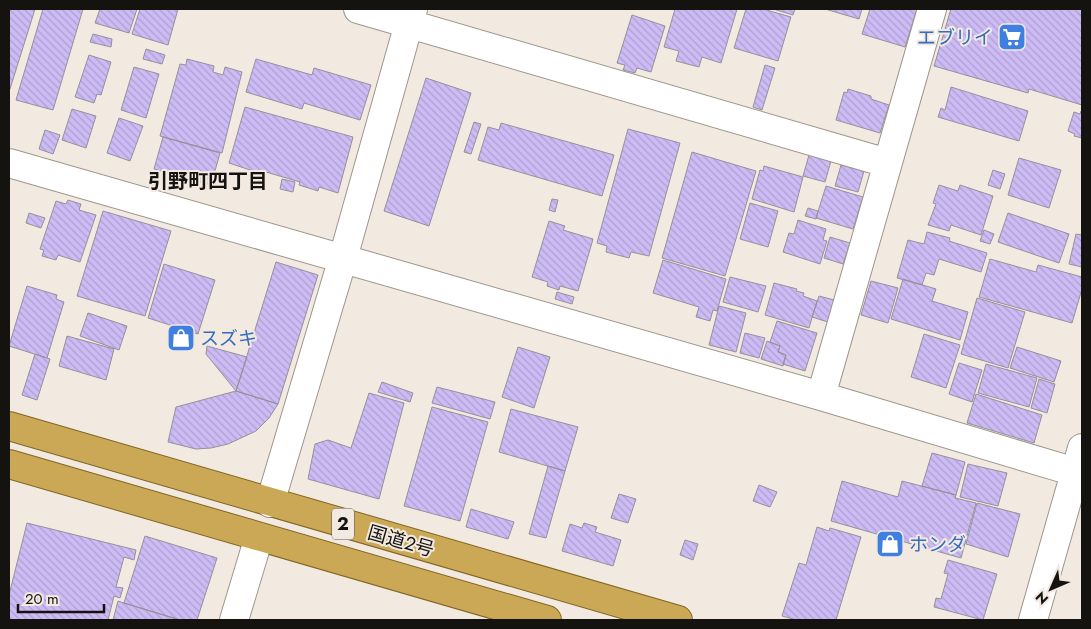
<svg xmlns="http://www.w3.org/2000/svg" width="1091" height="629" font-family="Jost,'Noto Sans JP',sans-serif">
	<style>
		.building { fill: url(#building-back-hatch); stroke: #94919b }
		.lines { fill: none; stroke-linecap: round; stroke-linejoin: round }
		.minor-casing { stroke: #9d968d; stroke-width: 30 }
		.tertiary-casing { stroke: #9d968d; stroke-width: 30 }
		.trunk-casing { stroke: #826622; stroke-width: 30 }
		.minor { stroke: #fff; stroke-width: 28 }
		.tertiary { stroke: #fff; stroke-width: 28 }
		.trunk { stroke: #caa856; stroke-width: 28 }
		.labels { text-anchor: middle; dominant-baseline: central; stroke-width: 4; stroke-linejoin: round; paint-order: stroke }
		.shield { fill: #f2eae1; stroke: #57544f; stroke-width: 1 }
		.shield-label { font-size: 18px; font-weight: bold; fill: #151310 }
		.shop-label { font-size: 19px; fill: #366cbe; stroke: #f2eae1; text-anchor: start }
		.street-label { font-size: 19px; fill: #151310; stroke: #f2eae1 }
		.neighbourhood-label { font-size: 20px; font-weight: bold; fill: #151310; stroke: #f2eae1 }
	</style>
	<defs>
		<pattern id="building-back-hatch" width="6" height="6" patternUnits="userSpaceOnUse" patternTransform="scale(1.25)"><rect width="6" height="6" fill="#ccbbf4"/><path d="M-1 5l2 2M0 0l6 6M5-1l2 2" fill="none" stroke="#aea0d0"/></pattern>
	</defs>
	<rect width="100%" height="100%" fill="#f2eae1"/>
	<path class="building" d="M9 9H35L10 89H9Z
		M43 9H83L53 110 16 100Z
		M100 9H137L129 33 95 23Z
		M140 9H178L168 45 132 34Z
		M675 9H737L721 63 702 57 699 67 676 61 679 51 664 47Z
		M746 9H763L791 17 778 61 734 48Z
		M773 9H795L793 15Z
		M825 9H862L859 19Z
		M870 9H917L905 47 862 34Z
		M951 9H1082V105L1029 89 1028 93 934 66Z
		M632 15 665 26 651 72 637 68 635 73 623 70 625 65 617 63Z
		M93 34 112 39 111 47 90 42Z
		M146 49 165 55 162 64 143 59Z
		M89 55 111 62 101 95 97 94 94 103 75 97Z
		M187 59 214 66 213 72 223 75 225 67 242 72 222 153 160 136 180 64 186 65Z
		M256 59 312 75 314 68 371 85 360 120 304 103 302 109 246 92Z
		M765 65 775 68 762 110 753 107Z
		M134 67 159 74 146 118 121 110Z
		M426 78 471 93 429 226 384 211Z
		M951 87 1028 111 1019 141 938 117 941 108 945 110Z
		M848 89 871 96V99L889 105 880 133 836 120 844 92 847 93Z
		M245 107 353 137 338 193 319 187 318 191 299 185 300 182 266 172 265 175 229 163Z
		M72 109 96 116 86 148 62 140Z
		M1081 111H1082V138L1074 136 1075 134 1068 131 1074 112 1080 114Z
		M119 118 143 126 130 161 107 153Z
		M474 122 481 124 471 154 464 152Z
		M501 123 614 155 602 196 478 160 488 127 499 130Z
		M628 129 680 143 649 256 631 252 629 258 606 252 607 246 597 243Z
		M45 130 60 135 53 154 39 149Z
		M163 137 220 153 211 185 154 169Z
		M692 152 756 171 725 276 662 258Z
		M809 155 831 161 825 182 803 176Z
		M1019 158 1061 170 1049 208 1008 195Z
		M841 165 864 171 858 192 835 186Z
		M764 166 803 177 794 212 752 199 760 170 763 171Z
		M993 170 1005 174 1000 189 988 185Z
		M282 179 295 182 293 192 280 189Z
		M939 185 958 191 960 185 993 196 981 235 951 225 949 231 928 225 936 204 933 203Z
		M826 186 863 197 853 229 816 218Z
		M552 199 558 200 555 212 549 210Z
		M68 200 81 204 79 210 96 215 80 262 58 255 56 260 42 256 44 250 40 249 56 201 66 204Z
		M750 203 778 211 768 247 740 239Z
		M808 208 818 211 816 219 805 216Z
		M103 211 171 231 145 316 77 296Z
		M29 213 45 218 41 228 26 223Z
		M1008 213 1069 234 1059 263 998 242Z
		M798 220 826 229 823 240 827 241 820 264 783 252 789 233 794 234Z
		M549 221 565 226 563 230 593 239 578 291 560 286 559 290 547 286 548 282 532 277Z
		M984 230 994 234 990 244 980 241Z
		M927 232 950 238 949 241 987 253 981 272 939 259 934 275 926 273 922 285 897 278 908 240 924 244Z
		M1076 234 1082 235V267L1069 264Z
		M830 237 850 243 843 264 824 258Z
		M990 259 1036 272 1038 265 1082 277V289L1072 323 979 297Z
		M663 260 726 279 717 311 713 310 710 321 696 317 699 307 653 293Z
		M276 262 318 275 278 404 236 391Z
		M164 264 215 280 198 334 148 318Z
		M730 277 766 286 758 312 723 302Z
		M903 279 936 289 932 301 968 312 960 340 891 319Z
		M871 281 898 288 888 323 861 315Z
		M774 283 797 289 796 291 804 293 803 296 817 301 809 328 765 315Z
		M27 286 57 295 56 299 64 302 47 358 9 346Z
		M557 292 574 297 572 304 555 299Z
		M819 296 834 300 828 322 812 317Z
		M977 298 1025 312 1008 368 961 354Z
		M719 306 746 313 736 352 709 345Z
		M88 313 127 326 119 350 80 336Z
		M777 321 817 333 805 371 783 364 786 355 778 352 780 346 770 342Z
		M745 333 765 338 759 358 740 353Z
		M924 334 960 345 946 388 911 377Z
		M67 336 114 349 106 380 59 366Z
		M767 341 780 346 778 352 786 355 783 366 761 359Z
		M207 346 247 357 236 391 206 354Z
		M518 347 550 357 534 408 502 397Z
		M1017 347 1061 361 1054 382 1010 368Z
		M35 354 50 359 37 400 22 395Z
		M959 363 982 370 972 402 949 394Z
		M986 364 1037 378 1029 407 978 393Z
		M1039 379 1055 384 1047 413 1031 408Z
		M382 382 413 393 410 402 378 392Z
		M437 387 495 402 490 419 432 403Z
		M236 391 278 404 269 418 256 431 228 444 211 448 196 449 168 442 176 407Z
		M369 393 404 403 379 499 308 479 315 444 328 440 351 448Z
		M976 394 1042 415 1034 443 967 423Z
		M432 407 488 422 460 521 404 506Z
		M511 409 578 427 565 471 499 452Z
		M932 453 965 462 956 495 922 486Z
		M968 464 1007 473 998 506 960 497Z
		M548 466 565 471 546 538 529 534Z
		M842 481 898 497 902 481 956 495 955 498 976 503 961 558 831 521Z
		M759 485 777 492 770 507 753 501Z
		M619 494 636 499 628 523 611 518Z
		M977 503 1020 514 1008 557 966 544Z
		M471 509 514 522 508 539 466 527Z
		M27 523 136 550 134 560 124 557 116 587 123 588 120 598 114 596 108 620H9V595Z
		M584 523 597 527 595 532 621 540 613 566 562 551 570 524 582 528Z
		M817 527 829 531 830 528 861 537 836 620H797L782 616 799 563 806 565Z
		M145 536 217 558 197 620H180L124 603Z
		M685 540 698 544 693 560 680 555Z
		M948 560 997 574 983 620 934 607 936 598 941 599 948 574 944 573Z
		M118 601 124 603 180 620H113Z"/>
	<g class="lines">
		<defs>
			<path id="minor" d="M358 9 887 163
				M9 163 821 396 1082 474
				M821 396 932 9
				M270 503 343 258 413 9
				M234 620 259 537"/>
			<path id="tertiary" d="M1033 620 1082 448"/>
			<path id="trunk" d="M9 426 678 620
				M9 464 547 620"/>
		</defs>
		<use href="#minor" class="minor-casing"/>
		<use href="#tertiary" class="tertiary-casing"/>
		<use href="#trunk" class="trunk-casing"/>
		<use href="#minor" class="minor"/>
		<use href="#tertiary" class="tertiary"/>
		<use href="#trunk" class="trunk"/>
	</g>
	<defs>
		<symbol id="supermarket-square" viewBox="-11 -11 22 22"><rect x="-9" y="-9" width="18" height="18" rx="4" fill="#3f7fe0" stroke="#f2eae1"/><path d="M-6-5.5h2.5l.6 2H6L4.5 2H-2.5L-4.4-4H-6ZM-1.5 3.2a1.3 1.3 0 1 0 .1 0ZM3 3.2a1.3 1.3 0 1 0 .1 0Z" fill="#fff"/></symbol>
		<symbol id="shop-square" viewBox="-11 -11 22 22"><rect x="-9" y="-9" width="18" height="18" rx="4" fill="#3f7fe0" stroke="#f2eae1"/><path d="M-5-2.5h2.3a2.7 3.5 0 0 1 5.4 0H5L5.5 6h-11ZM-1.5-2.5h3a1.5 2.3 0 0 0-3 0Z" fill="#fff"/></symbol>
	</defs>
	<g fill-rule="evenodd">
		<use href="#supermarket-square" x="996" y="21" width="32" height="32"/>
		<use href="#shop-square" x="165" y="322" width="32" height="32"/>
		<use href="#shop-square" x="874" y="528" width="32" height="32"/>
	</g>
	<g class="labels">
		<rect class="shield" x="332" y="508.5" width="22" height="31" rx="4"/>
		<g class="shield-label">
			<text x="343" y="524">2</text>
		</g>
		<g class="shop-label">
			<text x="993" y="37" text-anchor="end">エブリイ</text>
			<text x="200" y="338">スズキ</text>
			<text x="909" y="544">ホンダ</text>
		</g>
		<g class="street-label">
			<text transform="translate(401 541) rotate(16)">国道2号</text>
		</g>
		<g class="neighbourhood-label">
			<text x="208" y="181">引野町四丁目</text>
		</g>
	</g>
	<rect width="1091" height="629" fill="none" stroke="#151310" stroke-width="20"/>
	<g transform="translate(1051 589) rotate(225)" stroke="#f2eae1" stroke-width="4" paint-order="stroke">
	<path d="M0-4L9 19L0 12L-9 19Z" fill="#151310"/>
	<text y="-8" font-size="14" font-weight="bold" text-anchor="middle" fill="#151310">N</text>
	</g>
	<path d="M18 604v8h86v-8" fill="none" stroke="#151310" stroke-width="2.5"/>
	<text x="25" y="604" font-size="15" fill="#151310" stroke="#f2eae1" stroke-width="4" paint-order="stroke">20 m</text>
</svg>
